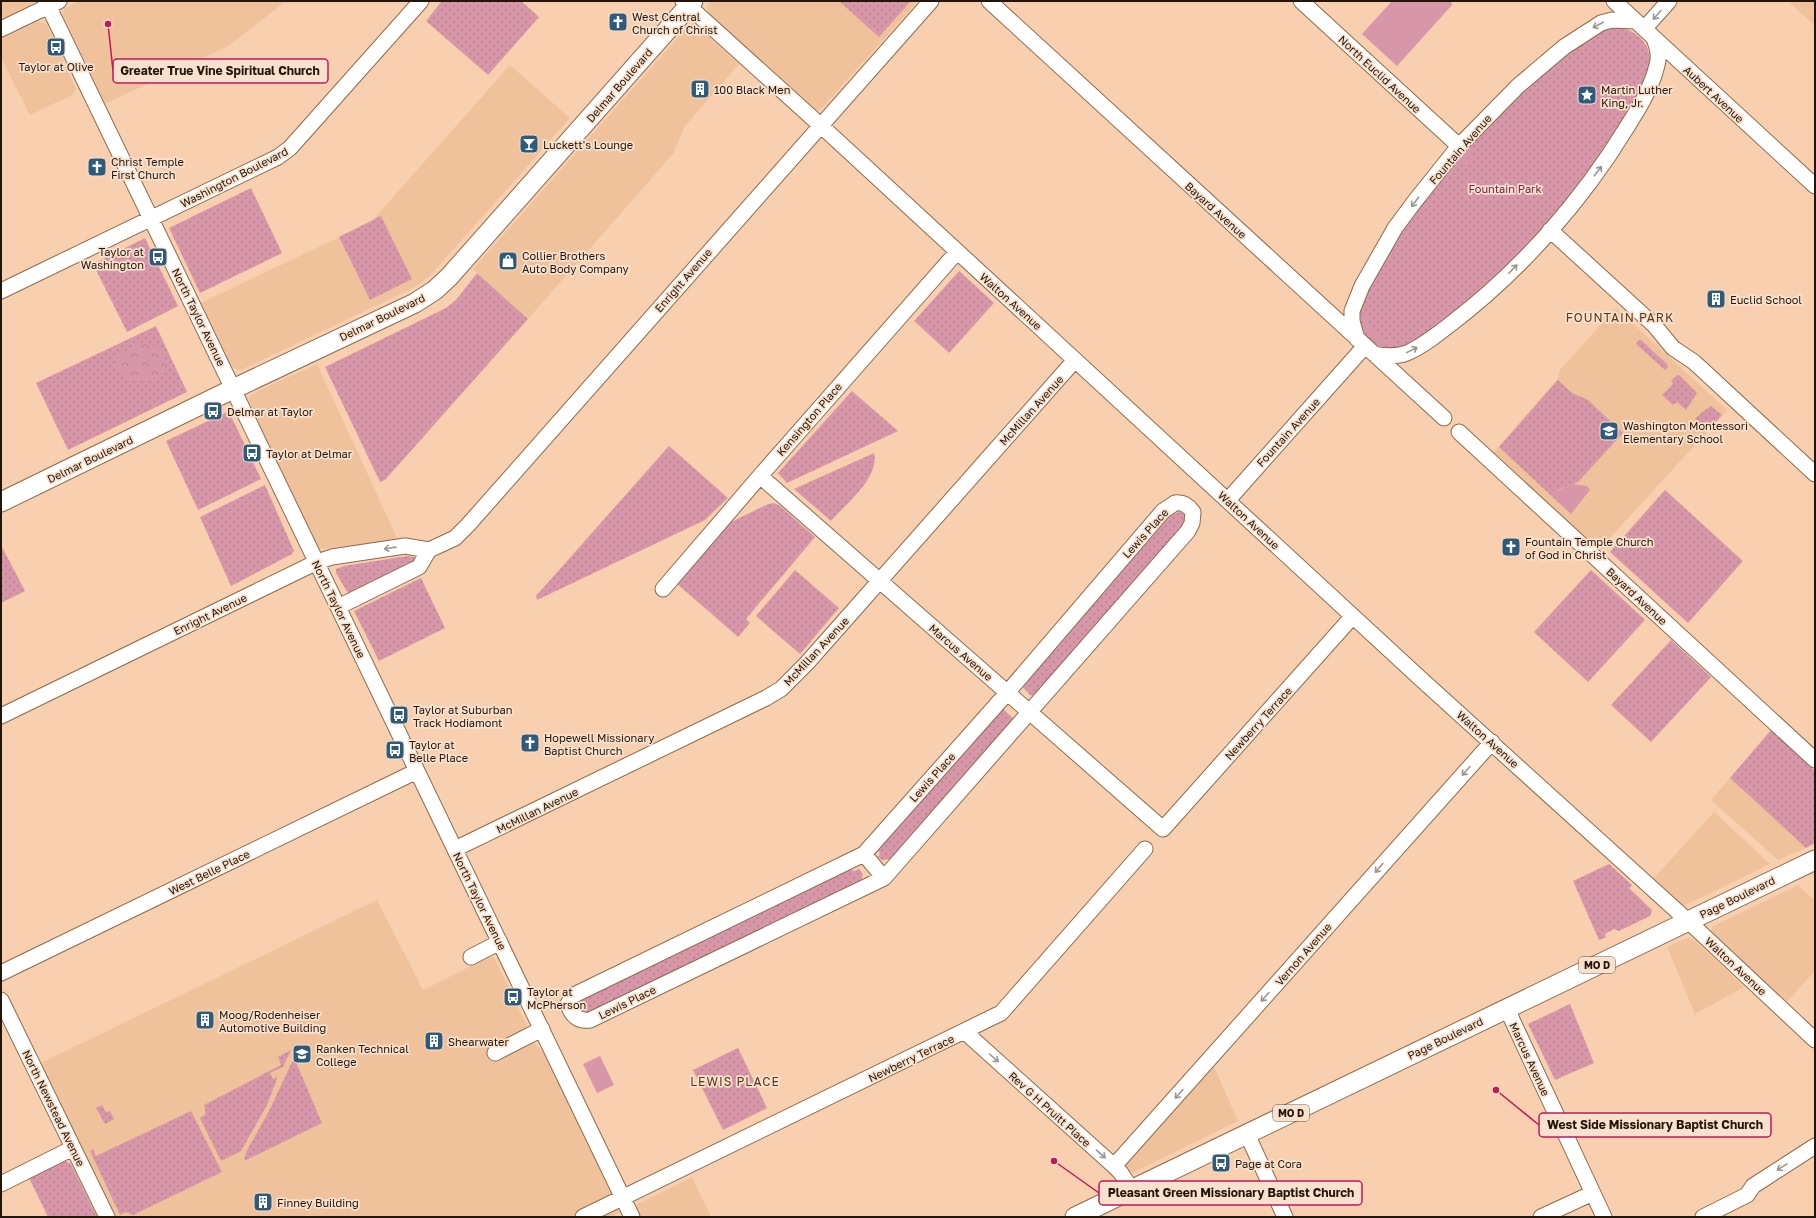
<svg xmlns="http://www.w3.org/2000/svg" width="1816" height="1218" font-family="'Golos Text',sans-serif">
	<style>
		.built { fill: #f0c29c }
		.grass { fill: url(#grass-dots) }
		.forest { fill: url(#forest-crowns) }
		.garden { fill: #d797a9 }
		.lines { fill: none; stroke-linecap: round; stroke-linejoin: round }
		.minor-casing { stroke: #8d6a4b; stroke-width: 17 }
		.major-casing { stroke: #8d6a4b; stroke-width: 21 }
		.minor { stroke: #fff; stroke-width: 15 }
		.major { stroke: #fff; stroke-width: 19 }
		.oneway { stroke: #9c9690 }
		.labels { text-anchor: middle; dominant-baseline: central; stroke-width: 3.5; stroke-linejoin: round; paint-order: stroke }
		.shield { fill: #f9e1cd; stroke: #635244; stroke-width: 1 }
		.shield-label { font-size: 10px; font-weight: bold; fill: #231509 }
		.poi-label { font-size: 11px; fill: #231509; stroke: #f9e1cd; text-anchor: start }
		.street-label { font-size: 11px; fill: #231509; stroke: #f9e1cd }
		.park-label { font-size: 11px; fill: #772242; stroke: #f9e1cd }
		.neighbourhood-label { font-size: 12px; letter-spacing: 1px; fill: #59391c; stroke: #f9e1cd }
		.leader { fill: none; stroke: #c2185b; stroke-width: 1.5 }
		.callout-dot { fill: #c2185b; stroke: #f9e1cd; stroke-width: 1.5 }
		.callout { fill: #f9e1cd; stroke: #c2185b; stroke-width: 1.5 }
		.callout-label { font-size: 12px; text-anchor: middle; font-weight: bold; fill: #231509 }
	</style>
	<defs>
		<pattern id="grass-dots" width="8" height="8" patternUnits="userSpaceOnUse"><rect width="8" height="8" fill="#d797a9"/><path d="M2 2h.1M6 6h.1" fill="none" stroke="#b88190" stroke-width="1.8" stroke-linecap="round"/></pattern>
		<pattern id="forest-crowns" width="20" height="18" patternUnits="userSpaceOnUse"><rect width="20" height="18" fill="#d797a9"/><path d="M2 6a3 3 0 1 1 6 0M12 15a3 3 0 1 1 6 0" fill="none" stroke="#b88190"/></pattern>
	</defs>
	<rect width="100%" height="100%" fill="#f8d0af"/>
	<path class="built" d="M1 1H33L29 7 1 20Z
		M79 1H286L230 45 105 104 63 15 64 9Z
		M711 1H918L821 109 816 111 810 107 708 12 707 5Z
		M1788 1H1815V26Z
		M38 21 45 23 47 25 76 89 72 95 30 115 1 58V39Z
		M693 24 697 26 739 64 685 126 673 154 528 319 473 269 688 26Z
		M510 65 570 118 429 277 411 289 241 370 234 368 229 364 201 303 371 222Z
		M1616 308 1727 410 1599 550 1493 453 1558 378 1560 370Z
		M317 364 398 540 324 549 319 548 315 542 249 403V398L252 394Z
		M1730 778 1806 848 1778 860 1711 800Z
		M1714 812 1770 864 1686 905H1682L1653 879Z
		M1798 885 1815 901V971L1787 1002 1715 935 1711 930 1713 926Z
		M377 900 423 990 489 957H494L536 1045 563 1072 628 1208 611 1217H116L41 1063Z
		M1687 938 1693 939 1744 987 1695 1014 1667 947Z
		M1214 1067 1238 1121 1132 1173 1127 1172 1123 1166 1124 1160Z
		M692 1177 711 1217H640L636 1209 638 1204Z"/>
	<path class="grass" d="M442 1H521L539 17 488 75 426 21Z
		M839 1H911L879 37Z
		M1621 27C1636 32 1651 43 1650 62 1648 83 1632 104 1621 122 1576 194 1519 260 1453 314 1432 330 1392 366 1367 337 1361 329 1357 317 1360 307 1364 292 1374 277 1382 263 1425 190 1484 124 1548 69 1565 55 1583 40 1603 31 1609 28 1615 28 1621 27Z
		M251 188 282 253 200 293 169 228Z
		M381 216 412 279 370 300 339 237Z
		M145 238 178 306 127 332 93 264Z
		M959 271 994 303 949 353 914 321Z
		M477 273 528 319 385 480 380 482 325 367 446 308 456 300Z
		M156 326 187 392 68 450 36 383Z
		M1639 340H1641L1667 364 1668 367 1665 370 1636 344Z
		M1677 375H1679L1697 393 1686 410 1677 402 1673 405 1662 395 1673 384 1671 381Z
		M1558 380 1572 393 1588 400 1623 433 1578 482 1554 491 1574 510 1571 514 1499 447Z
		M852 391 898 431 787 483 778 473Z
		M1711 406 1722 415 1708 431 1695 419 1701 413Z
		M227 412 229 417 231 416 261 479 198 510 166 441Z
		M669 446 728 498 705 520 537 600 536 596Z
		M874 453C880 477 846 504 831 521L794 489Z
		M265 485 294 551 292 554 231 586 200 517Z
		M1665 490 1743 561 1688 623 1610 552Z
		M774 503 780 506 815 537 746 619 750 623 738 637 675 582 725 525 768 504Z
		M1187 510 1186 525 1035 696 1030 695 1022 686 1166 518 1176 513Z
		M1 545 25 591 1 603Z
		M407 556 414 557V561L349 595 336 573V569L344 566Z
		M795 570 839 608 800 654 756 616Z
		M1591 570 1645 620 1588 682 1534 632Z
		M421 578 445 628 379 661 354 611Z
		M1671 640 1711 677 1651 742 1611 705Z
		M1002 708 1014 719 892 859 882 860 878 857 880 854 877 847Z
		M1771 730 1815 771V843L1806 848 1730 778Z
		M1609 864 1632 885 1629 888 1652 910 1650 916 1619 931 1614 929 1605 934 1606 937 1599 940 1573 881Z
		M850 869 854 871 859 869 863 874 860 885 595 1013 585 1014 577 1010 582 997Z
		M1570 1004 1594 1063 1555 1080 1528 1024Z
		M300 1045 304 1054 295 1060 322 1123 244 1161 246 1152 269 1111Z
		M738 1048 767 1108 723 1130 693 1070Z
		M291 1050 283 1067 270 1073 273 1079 276 1077 277 1079 267 1105 241 1151 221 1161 200 1118 206 1114 204 1105 281 1065 278 1057Z
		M102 1105 106 1112 110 1111 114 1119 105 1124 96 1108Z
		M191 1111 222 1172 133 1215 126 1212 120 1215 90 1151 93 1149 96 1156Z
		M65 1161 71 1164 97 1217H48L29 1178Z"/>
	<path class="forest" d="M139 342C159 345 169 353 163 374L153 379H126L119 371 115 360C122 351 131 350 139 342Z"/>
	<path class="garden" d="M1392 1H1451L1452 5 1397 66 1362 34Z
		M1468 147 1474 149 1472 159 1466 164 1459 165 1457 160Z
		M1363 310C1369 315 1367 319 1369 326 1372 336 1384 340 1394 341L1396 345C1377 344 1360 332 1363 310Z
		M1573 484 1587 486 1590 490 1574 510 1553 492Z
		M600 1056 614 1085 597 1093 583 1064Z"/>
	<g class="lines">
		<defs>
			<path id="minor" d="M46 1 632 1217
				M683 1 830 134 1422 680 1688 921 1815 1040
				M989 1 1444 418
				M1301 1 1459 146
				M1614 1 1815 186
				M1 29 59 1
				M1644 29 1669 1
				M1550 230 1654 325 1673 348 1694 362 1815 474
				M1 291 278 157 290 148 421 1
				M1357 339 1352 321V311L1362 286 1395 228 1415 201 1459 146 1518 86 1564 47 1601 23 1612 20 1636 21
				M1374 354C1384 356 1396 357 1407 353 1423 346 1438 334 1452 323 1521 270 1582 201 1627 127 1639 108 1652 87 1657 65 1660 55 1657 47 1654 38
				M1459 432 1815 760
				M760 476 1163 829 1353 616
				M1228 500 1365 346
				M1175 503C1183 502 1188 505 1193 512L1192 523 1188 531 884 878 590 1020C578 1022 571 1015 568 1004L572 996 864 854 1007 693 1163 511Z
				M663 589 760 476 957 252
				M338 607 419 567 429 550 455 538 468 525 931 1
				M1 716 317 562 332 557 405 546 429 550
				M455 849 766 698 781 689 807 663 1075 360
				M864 854 884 878
				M471 957 500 942
				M1 973 417 771
				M1 1000 107 1217
				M1507 1009 1604 1217
				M965 1032 1114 1166 1121 1173 1132 1190
				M495 1053 542 1029
				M1247 1134 1285 1217
				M1114 1166 1492 742
				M1 1184 73 1148
				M583 1217 1001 1013 1145 849
				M1541 1217 1593 1193
				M1703 1217 1747 1195 1753 1186 1815 1146"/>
			<path id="major" d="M1 502 233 389 415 303 435 290 449 277 693 1
				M1075 1217 1815 860"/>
		</defs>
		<use href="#minor" class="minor-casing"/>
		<use href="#major" class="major-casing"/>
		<use href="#minor" class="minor"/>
		<use href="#major" class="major"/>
	</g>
	<defs><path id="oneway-shaft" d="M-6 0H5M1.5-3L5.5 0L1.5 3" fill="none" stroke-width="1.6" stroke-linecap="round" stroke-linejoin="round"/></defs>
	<g class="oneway">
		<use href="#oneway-shaft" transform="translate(1657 15) rotate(131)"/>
		<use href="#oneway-shaft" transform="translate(1598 25) rotate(153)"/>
		<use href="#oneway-shaft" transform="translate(1598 171) rotate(-53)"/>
		<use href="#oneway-shaft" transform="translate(1415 202) rotate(127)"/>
		<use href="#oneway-shaft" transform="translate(1513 269) rotate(-46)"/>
		<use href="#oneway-shaft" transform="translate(1412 350) rotate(-26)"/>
		<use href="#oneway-shaft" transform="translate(390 548) rotate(172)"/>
		<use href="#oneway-shaft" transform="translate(1466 771) rotate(132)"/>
		<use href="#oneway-shaft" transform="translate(1379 868) rotate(131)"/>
		<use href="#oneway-shaft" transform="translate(1265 997) rotate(132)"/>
		<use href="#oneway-shaft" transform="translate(994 1058) rotate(42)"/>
		<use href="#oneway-shaft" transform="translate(1179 1094) rotate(132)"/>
		<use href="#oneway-shaft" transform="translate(1101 1154) rotate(41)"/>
		<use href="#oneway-shaft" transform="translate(1782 1167) rotate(148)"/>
	</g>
	<defs>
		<symbol id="church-square" viewBox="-11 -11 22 22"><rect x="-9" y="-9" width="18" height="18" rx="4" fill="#2e5b7b" stroke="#f9e1cd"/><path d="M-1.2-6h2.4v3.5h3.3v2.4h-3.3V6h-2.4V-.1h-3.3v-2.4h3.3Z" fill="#fff"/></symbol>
		<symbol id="bus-square" viewBox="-11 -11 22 22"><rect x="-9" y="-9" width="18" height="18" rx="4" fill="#2e5b7b" stroke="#f9e1cd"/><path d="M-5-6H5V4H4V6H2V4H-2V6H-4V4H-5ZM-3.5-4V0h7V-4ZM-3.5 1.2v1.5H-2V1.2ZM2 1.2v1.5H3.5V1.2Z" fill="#fff"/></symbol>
		<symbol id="building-square" viewBox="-11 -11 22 22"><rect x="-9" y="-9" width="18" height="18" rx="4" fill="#2e5b7b" stroke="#f9e1cd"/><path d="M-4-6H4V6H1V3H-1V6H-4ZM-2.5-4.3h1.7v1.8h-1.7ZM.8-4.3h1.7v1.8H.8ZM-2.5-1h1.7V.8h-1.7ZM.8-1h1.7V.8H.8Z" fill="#fff"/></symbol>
		<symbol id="sight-square" viewBox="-11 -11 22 22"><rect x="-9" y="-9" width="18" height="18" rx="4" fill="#2e5b7b" stroke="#f9e1cd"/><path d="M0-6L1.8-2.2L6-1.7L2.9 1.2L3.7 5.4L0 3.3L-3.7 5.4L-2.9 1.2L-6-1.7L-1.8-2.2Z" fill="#fff"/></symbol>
		<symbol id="bar-square" viewBox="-11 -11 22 22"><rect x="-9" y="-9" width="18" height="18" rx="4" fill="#2e5b7b" stroke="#f9e1cd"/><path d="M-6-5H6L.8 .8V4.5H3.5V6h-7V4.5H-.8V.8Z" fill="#fff"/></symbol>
		<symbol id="shop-square" viewBox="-11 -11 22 22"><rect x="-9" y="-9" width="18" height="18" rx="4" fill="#2e5b7b" stroke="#f9e1cd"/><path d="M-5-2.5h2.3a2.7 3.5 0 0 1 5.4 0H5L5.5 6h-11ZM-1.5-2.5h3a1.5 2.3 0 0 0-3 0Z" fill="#fff"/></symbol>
		<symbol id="school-square" viewBox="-11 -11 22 22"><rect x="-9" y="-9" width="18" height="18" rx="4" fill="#2e5b7b" stroke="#f9e1cd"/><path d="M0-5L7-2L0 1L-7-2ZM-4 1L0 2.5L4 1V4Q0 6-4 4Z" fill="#fff"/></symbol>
		<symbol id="university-square" viewBox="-11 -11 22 22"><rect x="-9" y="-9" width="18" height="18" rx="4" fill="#2e5b7b" stroke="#f9e1cd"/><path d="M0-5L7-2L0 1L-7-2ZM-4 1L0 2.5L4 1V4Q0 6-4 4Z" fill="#fff"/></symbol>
	</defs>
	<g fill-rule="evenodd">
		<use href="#church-square" x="607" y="11" width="22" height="22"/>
		<use href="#bus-square" x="45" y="36" width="22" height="22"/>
		<use href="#building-square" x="689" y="78" width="22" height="22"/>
		<use href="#sight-square" x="1576" y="84" width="22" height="22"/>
		<use href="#bar-square" x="518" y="133" width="22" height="22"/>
		<use href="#church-square" x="86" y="156" width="22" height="22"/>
		<use href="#bus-square" x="147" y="246" width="22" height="22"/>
		<use href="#shop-square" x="497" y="250" width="22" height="22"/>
		<use href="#building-square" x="1705" y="288" width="22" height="22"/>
		<use href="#bus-square" x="202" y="400" width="22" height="22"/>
		<use href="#school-square" x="1598" y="420" width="22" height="22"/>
		<use href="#bus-square" x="241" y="442" width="22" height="22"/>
		<use href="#church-square" x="1500" y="536" width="22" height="22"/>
		<use href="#bus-square" x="388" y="704" width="22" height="22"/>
		<use href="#church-square" x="519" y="732" width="22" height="22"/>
		<use href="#bus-square" x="384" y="739" width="22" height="22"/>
		<use href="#bus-square" x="502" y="986" width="22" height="22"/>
		<use href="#building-square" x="194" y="1009" width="22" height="22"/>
		<use href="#building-square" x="423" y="1030" width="22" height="22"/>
		<use href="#university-square" x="291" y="1043" width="22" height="22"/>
		<use href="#bus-square" x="1210" y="1152" width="22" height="22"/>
		<use href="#building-square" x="252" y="1191" width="22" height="22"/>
	</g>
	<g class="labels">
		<g class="shield">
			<rect x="1579" y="957" width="36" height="16" rx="3"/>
			<rect x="1273" y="1105" width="36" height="16" rx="3"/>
		</g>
		<g class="shield-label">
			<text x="1597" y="965">MO D</text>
			<text x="1291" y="1113">MO D</text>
		</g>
		<g class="poi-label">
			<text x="632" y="16">West Central<tspan x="632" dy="13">Church of Christ</tspan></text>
			<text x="56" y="66" text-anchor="middle">Taylor at Olive</text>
			<text x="714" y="89">100 Black Men</text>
			<text x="1601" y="89">Martin Luther<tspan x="1601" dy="13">King, Jr.</tspan></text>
			<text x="543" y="144">Luckett's Lounge</text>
			<text x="111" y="161">Christ Temple<tspan x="111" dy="13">First Church</tspan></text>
			<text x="144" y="251" text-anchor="end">Taylor at<tspan x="144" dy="13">Washington</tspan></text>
			<text x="522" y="255">Collier Brothers<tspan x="522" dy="13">Auto Body Company</tspan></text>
			<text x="1730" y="299">Euclid School</text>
			<text x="227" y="411">Delmar at Taylor</text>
			<text x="1623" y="425">Washington Montessori<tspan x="1623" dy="13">Elementary School</tspan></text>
			<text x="266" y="453">Taylor at Delmar</text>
			<text x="1525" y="541">Fountain Temple Church<tspan x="1525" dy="13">of God in Christ</tspan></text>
			<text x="413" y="709">Taylor at Suburban<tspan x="413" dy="13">Track Hodiamont</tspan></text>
			<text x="544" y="737">Hopewell Missionary<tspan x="544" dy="13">Baptist Church</tspan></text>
			<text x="409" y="744">Taylor at<tspan x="409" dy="13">Belle Place</tspan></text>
			<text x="527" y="991">Taylor at<tspan x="527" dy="13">McPherson</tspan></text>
			<text x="219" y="1014">Moog/Rodenheiser<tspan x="219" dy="13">Automotive Building</tspan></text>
			<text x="448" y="1041">Shearwater</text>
			<text x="316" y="1048">Ranken Technical<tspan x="316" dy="13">College</tspan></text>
			<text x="1235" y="1163">Page at Cora</text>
			<text x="277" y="1202">Finney Building</text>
		</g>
		<g class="street-label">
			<text transform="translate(1380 74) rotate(43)">North Euclid Avenue</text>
			<text transform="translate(619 85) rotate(-49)">Delmar Boulevard</text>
			<text transform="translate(1714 94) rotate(43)">Aubert Avenue</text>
			<text transform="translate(1460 149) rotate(-49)">Fountain Avenue</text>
			<text transform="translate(234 177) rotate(-27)">Washington Boulevard</text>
			<text transform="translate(1216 210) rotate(42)">Bayard Avenue</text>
			<text transform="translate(683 280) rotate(-49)">Enright Avenue</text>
			<text transform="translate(1011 301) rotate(42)">Walton Avenue</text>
			<text transform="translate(199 317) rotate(64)">North Taylor Avenue</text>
			<text transform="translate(382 317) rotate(-26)">Delmar Boulevard</text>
			<text transform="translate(1031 410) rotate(-48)">McMillan Avenue</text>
			<text transform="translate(809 419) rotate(-49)">Kensington Place</text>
			<text transform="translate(1288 432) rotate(-48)">Fountain Avenue</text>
			<text transform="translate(90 459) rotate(-26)">Delmar Boulevard</text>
			<text transform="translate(1249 520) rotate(43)">Walton Avenue</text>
			<text transform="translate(1145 533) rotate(-48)">Lewis Place</text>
			<text transform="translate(1637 596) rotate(43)">Bayard Avenue</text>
			<text transform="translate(339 609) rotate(64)">North Taylor Avenue</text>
			<text transform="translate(210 614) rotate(-26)">Enright Avenue</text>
			<text transform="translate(816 651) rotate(-47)">McMillan Avenue</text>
			<text transform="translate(961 652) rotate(41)">Marcus Avenue</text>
			<text transform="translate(1258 723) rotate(-48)">Newberry Terrace</text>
			<text transform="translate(1488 739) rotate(42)">Walton Avenue</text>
			<text transform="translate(932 777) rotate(-48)">Lewis Place</text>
			<text transform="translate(537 810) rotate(-26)">McMillan Avenue</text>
			<text transform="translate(209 872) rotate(-26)">West Belle Place</text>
			<text transform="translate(1737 897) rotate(-26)">Page Boulevard</text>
			<text transform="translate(480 901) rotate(64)">North Taylor Avenue</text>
			<text transform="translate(1303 954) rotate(-49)">Vernon Avenue</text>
			<text transform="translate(1736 966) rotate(43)">Walton Avenue</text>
			<text transform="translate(627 1002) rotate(-26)">Lewis Place</text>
			<text transform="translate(1445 1038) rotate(-26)">Page Boulevard</text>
			<text transform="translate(911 1058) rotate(-26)">Newberry Terrace</text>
			<text transform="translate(1530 1059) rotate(65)">Marcus Avenue</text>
			<text transform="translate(54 1108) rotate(64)">North Newstead Avenue</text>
			<text transform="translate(1050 1109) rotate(42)">Rev G H Pruitt Place</text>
		</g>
		<g class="park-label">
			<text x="1505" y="188">Fountain Park</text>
		</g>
		<g class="neighbourhood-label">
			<text x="1620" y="317">FOUNTAIN PARK</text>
			<text x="735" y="1081">LEWIS PLACE</text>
		</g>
	</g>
	<path class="leader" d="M108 24L113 71M1496 1090L1539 1125M1054 1161L1099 1193"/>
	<g class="callout-dot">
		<circle cx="108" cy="24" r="4"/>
		<circle cx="1496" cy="1090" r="4"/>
		<circle cx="1054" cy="1161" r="4"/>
	</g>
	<g class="callout">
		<rect x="113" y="59" width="215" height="24" rx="4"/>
		<rect x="1539" y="1113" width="232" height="24" rx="4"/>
		<rect x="1099" y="1181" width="263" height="24" rx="4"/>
	</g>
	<g class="callout-label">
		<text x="220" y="75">Greater True Vine Spiritual Church</text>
		<text x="1655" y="1129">West Side Missionary Baptist Church</text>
		<text x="1231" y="1197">Pleasant Green Missionary Baptist Church</text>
	</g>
	<rect width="1816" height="1218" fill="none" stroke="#231509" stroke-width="4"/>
</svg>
